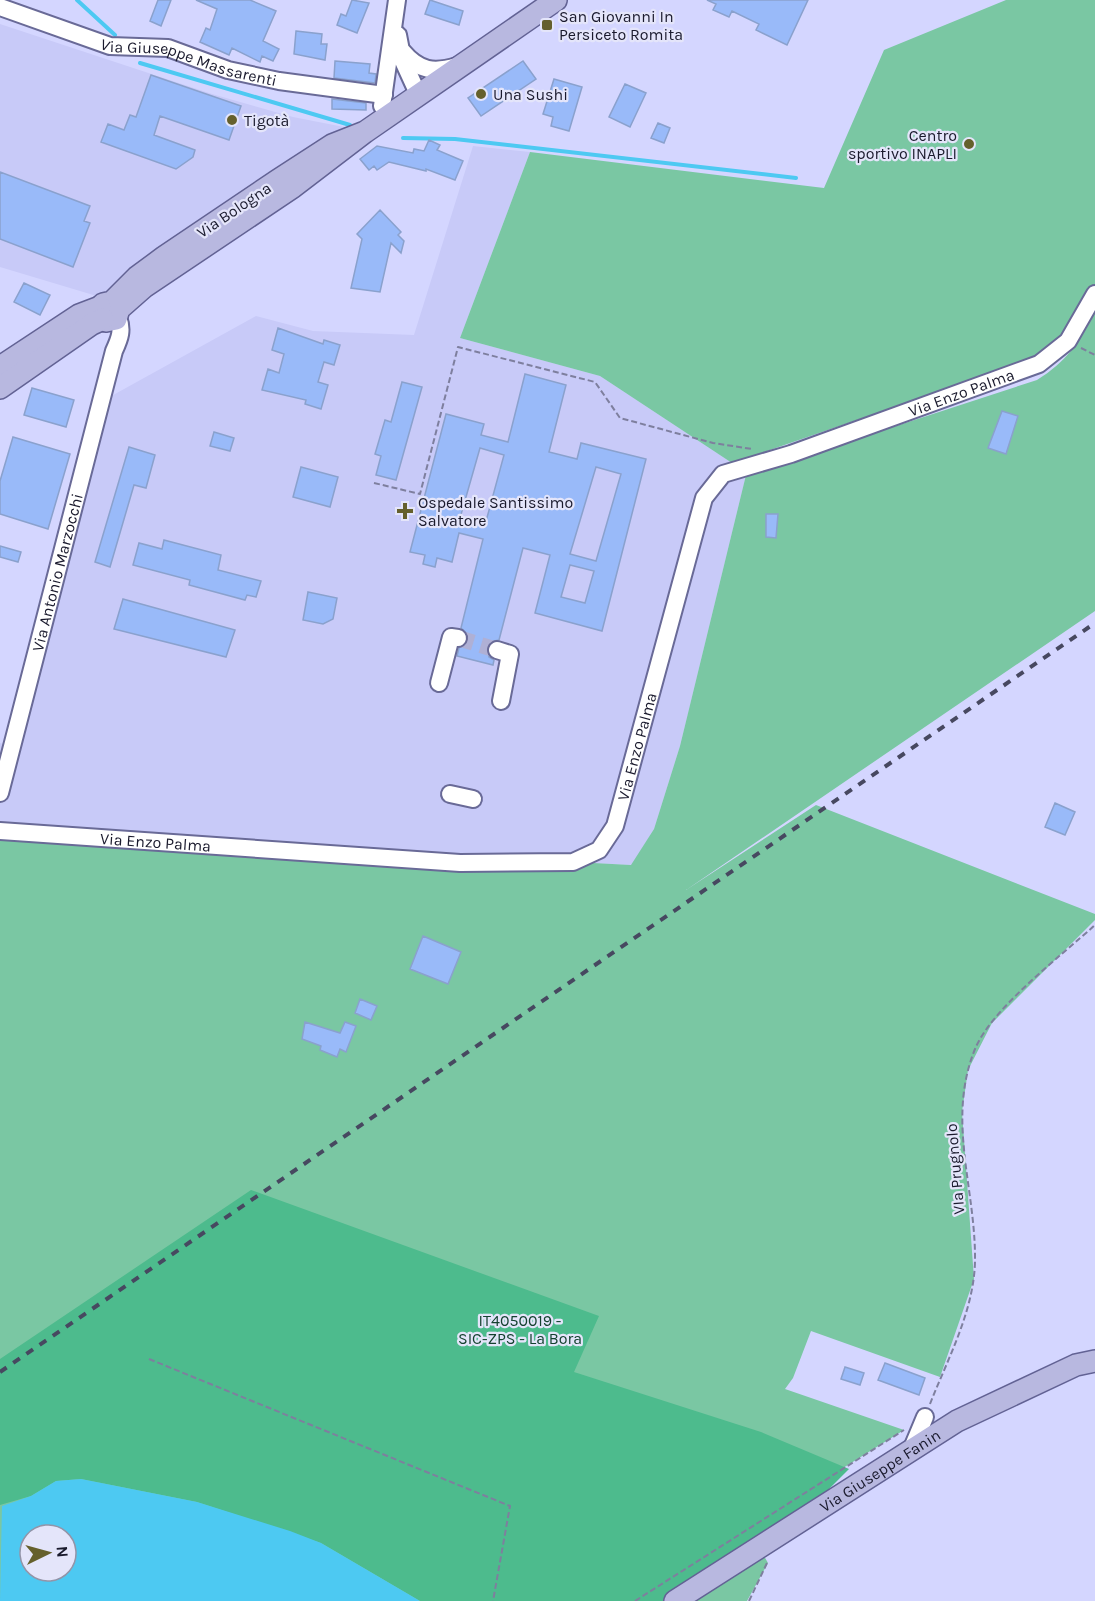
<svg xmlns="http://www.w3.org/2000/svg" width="1095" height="1601" font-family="Karla,sans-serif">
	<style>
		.built { fill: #c8caf8 }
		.green { fill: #7ac7a3; fill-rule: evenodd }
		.forest { fill: #4dbb8d }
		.water { fill: #4dc9f2; fill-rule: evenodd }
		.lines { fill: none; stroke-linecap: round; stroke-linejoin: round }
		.stream { stroke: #4dc9f2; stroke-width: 4 }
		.building { fill: #99baf9; stroke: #8aa1cd; stroke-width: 1.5; fill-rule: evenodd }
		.minor-tunnel { stroke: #afb0d5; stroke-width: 16; stroke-dasharray: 16 8; stroke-linecap: butt }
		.minor-casing { stroke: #696a97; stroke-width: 20 }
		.major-casing { stroke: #626294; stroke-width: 24 }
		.path { stroke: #7e7f9e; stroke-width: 2; stroke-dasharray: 6 3; stroke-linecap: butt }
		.minor { stroke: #fff; stroke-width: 16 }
		.major { stroke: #b8b8e0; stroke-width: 21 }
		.rail { stroke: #474860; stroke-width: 4; stroke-dasharray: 8 8; stroke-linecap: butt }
		.poi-dot { fill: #65602c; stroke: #e4e5fa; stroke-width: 2 }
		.labels { text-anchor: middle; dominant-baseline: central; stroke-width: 4.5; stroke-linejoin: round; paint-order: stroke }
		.poi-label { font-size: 16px; fill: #1a1a2d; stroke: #e4e5fa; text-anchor: start }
		.street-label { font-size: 16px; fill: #1a1a2d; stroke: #e4e5fa }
		.park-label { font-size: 16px; fill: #144230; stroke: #e4e5fa }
	</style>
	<rect width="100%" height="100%" fill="#d4d6ff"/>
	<path class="built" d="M0 24 212 94 293 117 349 128 100 297 0 267Z
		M473 146 530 152 460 338 600 376 732 463 746 475 680 746 654 829 632 865 0 833V743L16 748 106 399 256 316 313 331 414 335Z"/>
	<path class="green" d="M1006 0H1095V291L1071 325 1039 357 732 463 600 376 460 338 530 152 824 188 884 50Z
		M1095 312V611L686 890 816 805 1095 914V920L992 1023 968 1070 962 1112 974 1279 940 1377 811 1331 793 1378 785 1389 904 1430 766 1516 764 1556 768 1563 747 1601H0V832L631 865 654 829 680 746 746 475 1037 380C1066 362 1080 342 1095 312ZM30 1535H66V1571H30Z"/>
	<path class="forest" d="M251 1190 599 1316 574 1372 761 1432 849 1469 783 1535 674 1601H420L321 1543 197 1502 81 1479 56 1481 31 1496 0 1505V1359Z"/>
	<path class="water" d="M81 1479 197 1502 290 1531 321 1543 420 1601H0L2 1506 31 1496 56 1481ZM30 1535H66V1571H30Z"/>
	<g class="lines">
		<path class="stream" d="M77 0 115 35
			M140 63 350 125
			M403 138 455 139 796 178"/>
	</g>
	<path class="building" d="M158 0H171L161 26 150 21Z
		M196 0H250L276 11 263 41 279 49 273 61 262 56 260 62 232 48 229 55 200 42 206 28 210 30 217 9Z
		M352 0 369 3 357 33 337 25 341 14 346 16Z
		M430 0 463 11 459 25 425 14Z
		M707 0H808L787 45 756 30 759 24 732 11 729 17 713 10 716 4Z
		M296 31 322 34 321 44H327L325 60 294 54Z
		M335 61 370 64 369 73 376 74 375 83 334 78Z
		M523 61 536 79 481 116 468 98Z
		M151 75 241 106 229 140 160 116 154 135 195 150 193 157 176 169 101 142 108 124 124 130 130 115 136 117Z
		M554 79 582 87 569 131 551 126 553 117 543 114Z
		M625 84 646 93 630 127 609 117Z
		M332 99 366 103V110L332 109Z
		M658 123 670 128 664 143 651 138Z
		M429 140 440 145 437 150 463 161 455 180 426 169V171L389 162 377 170 374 166 369 170 360 159 377 146 413 153 414 149 424 151Z
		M0 172 90 206 84 221 90 223 73 267 0 239Z
		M380 210 401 232 398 235 404 241 401 253 391 243 380 292 351 288 362 239 357 234Z
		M24 283 50 295 40 315 14 302Z
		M278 328 323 344 324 340 340 345 334 365 324 362 318 382 328 385 321 409 305 404 306 400 262 390 268 369 279 373 284 354 272 350Z
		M525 374 566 385 549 452 577 459 581 443 646 459 602 631 535 613 550 555 523 548 499 640 490 642 487 647 489 657 494 660 493 665 457 656 459 648 468 640 467 634 461 628 483 539 459 533 452 562 437 558 435 567 423 564 425 555 410 552 446 414 484 424 481 435 508 442ZM480 448 504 455 485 525 460 518ZM596 467 621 474 596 561 570 554ZM570 565 594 571 585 603 561 597Z
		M402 382 422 387 396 480 376 475 381 456 375 454 385 420 391 422Z
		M32 388 74 400 66 427 24 415Z
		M1002 411 1018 416 1006 454 988 448Z
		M214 432 234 438 230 451 210 446Z
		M13 437 70 454 48 529 0 514V481Z
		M129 447 155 455 146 488 134 485 110 567 95 562Z
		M301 467 338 477 330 507 293 497Z
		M766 514H778L776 538 766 537Z
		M164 540 221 555 218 570 261 581 256 597 247 595 245 600 189 585 190 580 133 565 139 543 162 549Z
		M0 546 21 552 18 562 0 557Z
		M308 592 337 598 333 619 323 624 303 620Z
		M123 599 235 630 226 657 114 629Z
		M1055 803 1075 812 1065 835 1045 827Z
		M423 936 461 952 448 984 410 969Z
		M360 999 377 1006 371 1020 355 1013Z
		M305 1022 340 1033 345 1022 356 1026 346 1052 340 1049 337 1057 320 1050 321 1046 302 1039Z
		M885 1363 925 1378 919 1395 878 1380Z
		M845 1367 864 1373 860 1385 841 1379Z"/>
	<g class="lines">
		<path class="minor-tunnel" d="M458 638 497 650"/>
		<defs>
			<g id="minor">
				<path id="s1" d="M0 7 110 46 168 48 228 70 279 81 384 95"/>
				<path d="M398 35 403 61 419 96"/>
				<path d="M403 52C419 71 434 73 457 66"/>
				<path d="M382 106 397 0"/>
				<path d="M497 650 510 654 501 701"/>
				<path d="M439 683 451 637 458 638"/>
				<path id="s2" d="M0 793 114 351C120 338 123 330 118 317"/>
				<path d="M450 794 473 799"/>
				<path id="s3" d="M0 831 460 863 573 862 599 850 615 826 704 498 723 474 791 454 1039 364 1068 341 1095 294"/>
				<path d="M912 1448 925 1417"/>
			</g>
			<g id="major">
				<path d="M365 132 332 145 278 180 164 257 137 277 112 302 103 304C98 310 99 317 106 321L116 319 119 309 144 287 293 187 365 132 556 0"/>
				<path d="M0 367 79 315 100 307"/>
				<path d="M0 388 92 324 103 319"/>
				<path id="s4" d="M675 1601 957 1421 1076 1365 1095 1361"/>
			</g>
		</defs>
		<use href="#minor" class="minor-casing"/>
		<use href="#major" class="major-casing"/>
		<path class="path" d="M1081 348 1095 355
			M374 483 420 494 458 347 595 382 620 418 713 443 752 449
			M149 1359 510 1506 493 1601
			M930 1404C948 1358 974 1311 975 1261 976 1189 946 1120 975 1049 992 1008 1061 956 1095 925
			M635 1601 904 1430
			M749 1601 767 1563"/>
		<use href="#minor" class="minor"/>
		<use href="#major" class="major"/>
		<path class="rail" d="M0 1372 1095 623"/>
	</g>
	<g class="poi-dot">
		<rect x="541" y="19" width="12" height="12" rx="3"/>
		<circle cx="481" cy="94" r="6"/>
		<circle cx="232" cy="120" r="6"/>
		<circle cx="969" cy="144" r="6"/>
		<path d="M402 502h6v6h6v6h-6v6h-6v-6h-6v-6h6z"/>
	</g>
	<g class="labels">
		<g class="poi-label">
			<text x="559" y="16">San Giovanni In<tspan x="559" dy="18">Persiceto Romita</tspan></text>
			<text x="493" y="94">Una Sushi</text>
			<text x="244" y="120">Tigotà</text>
			<text x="957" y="135" text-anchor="end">Centro<tspan x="957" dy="18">sportivo INAPLI</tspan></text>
			<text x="418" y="502">Ospedale Santissimo<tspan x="418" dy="18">Salvatore</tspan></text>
		</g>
		<g class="street-label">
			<text stroke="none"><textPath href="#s1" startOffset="198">Via Giuseppe Massarenti</textPath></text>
			<text transform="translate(234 210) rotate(-34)">Via Bologna</text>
			<text stroke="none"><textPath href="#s3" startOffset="1254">Via Enzo Palma</textPath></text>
			<text stroke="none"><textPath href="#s2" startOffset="228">Via Antonio Marzocchi</textPath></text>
			<text stroke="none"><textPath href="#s3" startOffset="714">Via Enzo Palma</textPath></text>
			<text stroke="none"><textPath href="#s3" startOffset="156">Via Enzo Palma</textPath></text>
			<text transform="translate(955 1169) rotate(-95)">VIa Prugnolo</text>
			<text stroke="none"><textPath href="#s4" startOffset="243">Via Giuseppe Fanin</textPath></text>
		</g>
		<g class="park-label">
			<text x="520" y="1320">IT4050019 -<tspan x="520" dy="18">SIC-ZPS - La Bora</tspan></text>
		</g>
	</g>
	<g transform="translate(48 1553) rotate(85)"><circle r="28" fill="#e4e5fa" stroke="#9394a8" stroke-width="1.5"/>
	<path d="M0-4.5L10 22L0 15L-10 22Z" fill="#65602c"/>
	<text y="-9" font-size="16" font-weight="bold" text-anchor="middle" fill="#1a1a2d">N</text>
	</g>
</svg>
